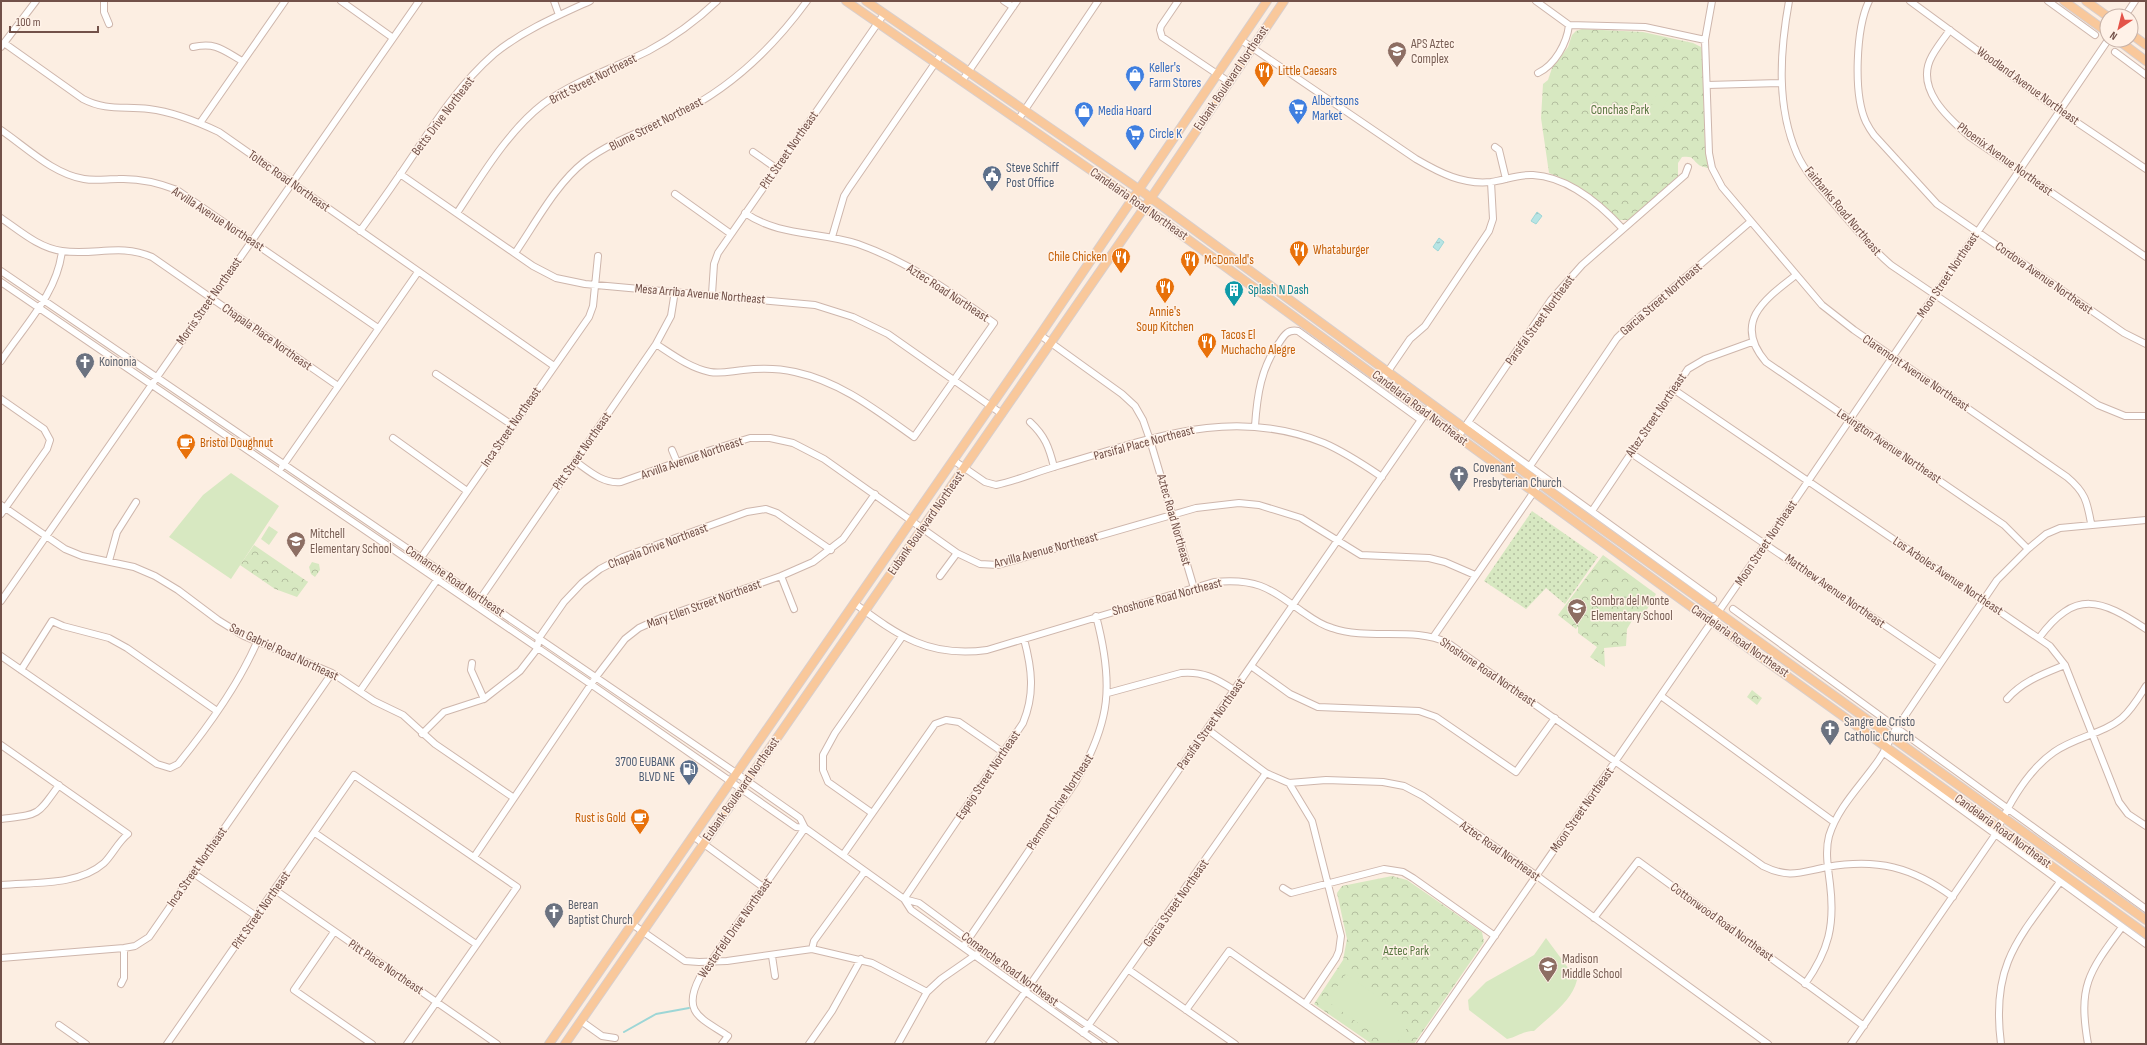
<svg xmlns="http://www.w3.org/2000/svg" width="2147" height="1045" font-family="'Sofia Sans Condensed',sans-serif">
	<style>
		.grass { fill: url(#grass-dots) }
		.forest { fill: url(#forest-crowns) }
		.pitch { fill: #d7e8c1 }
		.water { fill: url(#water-ripples); stroke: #9dd6d6 }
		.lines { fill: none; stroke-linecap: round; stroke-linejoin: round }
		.stream { stroke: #9dd6d6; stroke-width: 2 }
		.minor-casing { stroke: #ceb6ac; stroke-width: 8 }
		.major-casing { stroke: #d8cecc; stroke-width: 10 }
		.minor { stroke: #fff; stroke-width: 6 }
		.major { stroke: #f9c89b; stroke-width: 8 }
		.labels { text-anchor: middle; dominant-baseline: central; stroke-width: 3; stroke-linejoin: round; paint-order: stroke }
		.education-label { font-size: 13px; fill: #785e54; stroke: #fff2e8; text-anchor: start }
		.shop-label { font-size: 13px; fill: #366cbe; stroke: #fff2e8; text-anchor: start }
		.food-label { font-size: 13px; fill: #c56008; stroke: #fff2e8; text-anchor: start }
		.street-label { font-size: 13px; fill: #725149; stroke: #fff2e8 }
		.park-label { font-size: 13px; fill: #5a7842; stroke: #fff2e8 }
		.service-label { font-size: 13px; fill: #4e5e75; stroke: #fff2e8; text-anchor: start }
		.culture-label { font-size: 13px; fill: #0d838f; stroke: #fff2e8; text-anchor: start }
		.worship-label { font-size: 13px; fill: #5b616d; stroke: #fff2e8; text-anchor: start }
	</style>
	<defs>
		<pattern id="grass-dots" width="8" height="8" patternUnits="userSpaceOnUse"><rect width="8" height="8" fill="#d7e8c1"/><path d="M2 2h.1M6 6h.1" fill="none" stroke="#b3be9f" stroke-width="1.8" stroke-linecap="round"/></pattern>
		<pattern id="forest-crowns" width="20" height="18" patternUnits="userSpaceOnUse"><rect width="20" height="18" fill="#d7e8c1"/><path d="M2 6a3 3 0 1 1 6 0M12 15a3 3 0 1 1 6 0" fill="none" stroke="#b3be9f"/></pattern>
		<pattern id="water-ripples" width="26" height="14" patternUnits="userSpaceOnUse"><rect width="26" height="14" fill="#b7e4e4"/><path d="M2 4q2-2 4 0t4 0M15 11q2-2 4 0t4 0" fill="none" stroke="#9bb"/></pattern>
	</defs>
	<rect width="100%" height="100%" fill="#fceee2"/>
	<path class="grass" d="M1532 511 1598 557 1565 604 1546 588 1526 609 1484 581Z"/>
	<path class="forest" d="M1582 29 1643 32 1693 43 1701 47 1702 52 1705 147 1708 168C1705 167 1700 166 1699 165 1691 159 1695 156 1682 157L1678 163V176L1676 180 1628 220H1619C1598 199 1577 183 1549 173L1541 118 1543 84 1548 80 1552 68 1568 47 1572 35 1576 31Z
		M254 545 308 582 297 597 275 589 240 565Z
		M1603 555 1656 594 1642 618 1636 614 1627 629 1626 646 1604 648 1605 667 1590 657 1597 647 1578 633V626L1576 629 1558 615Z
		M312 562 319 564 320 570 315 577 311 574 309 567Z
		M1752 690 1762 698 1757 705 1747 697Z
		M1392 876 1407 880 1482 932 1484 942 1414 1044H1372L1314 1004 1343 960 1347 939 1337 893 1342 886Z"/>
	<path class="pitch" d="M1658 93 1668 100 1661 111 1650 103Z
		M231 473 279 506 231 579 169 537 203 495Z
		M269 526 278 532 269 545 261 539Z
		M1546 938 1577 980C1572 1001 1550 1016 1534 1031 1522 1031 1518 1037 1507 1039L1469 1010 1468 1000 1486 982 1534 955Z
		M1346 974 1412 1021 1396 1044H1388L1327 1001Z"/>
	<path class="water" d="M1537 212 1542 216 1536 224 1531 221Z
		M1439 238 1444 242 1438 251 1433 247Z"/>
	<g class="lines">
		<path class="stream" d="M624 1032 656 1014 689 1008"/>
		<defs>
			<path id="minor" d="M104 1V12L109 24
				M341 1 393 38
				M554 1 559 15
				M1004 1 1013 7
				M1178 1 1161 26 1160 30 1162 37 1229 82
				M1536 1 1569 25 1645 27 1705 40
				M1712 1 1705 40 1709 153 1712 168 1722 187 1822 305 1854 330 2067 477C2085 492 2087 501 2091 523
				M1789 1C1780 51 1776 106 1797 154 1806 174 1823 191 1837 207 1855 228 1871 248 1891 265L2098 405 2125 416H2146
				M1869 1C1856 28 1853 94 1866 122 1868 126 1871 131 1874 135L1937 204 2124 333 2146 344
				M1910 1 2060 111 2146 169
				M2048 1 2095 35
				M2125 16 2135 1
				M1950 30C1944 38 1937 47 1932 56 1914 88 1948 118 1970 137L2146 257
				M1241 40 1416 159C1440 173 1463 185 1491 182 1505 180 1519 174 1533 175 1569 177 1600 204 1623 229
				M4 43 83 99C106 111 124 106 149 109 174 112 196 121 219 132L554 366
				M1 47 36 1
				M193 47C216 42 223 50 242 61
				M2115 52 2146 75
				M1538 73C1555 65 1567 43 1569 25
				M962 81 1017 1
				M1707 85 1782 83
				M1018 120 1098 1
				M200 123 285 1
				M1 130C26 147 53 174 84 179 95 181 107 179 118 179 140 178 157 182 177 190L378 328
				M1495 147 1499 150 1506 179
				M753 152 776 168
				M400 174 533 266 556 278 585 284 815 305 853 317 888 334 1002 414
				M675 194 731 234
				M457 213C481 177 508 131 543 104 574 81 614 68 648 51 674 37 696 21 717 1
				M1 218C20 231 39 248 62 251 94 256 120 243 152 257L338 386
				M360 231C379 205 398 178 416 151 439 116 462 82 494 54 522 31 557 16 590 1
				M832 237 844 196 849 188 942 53
				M515 253C535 224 556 184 584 162 611 141 646 130 676 115 730 89 772 49 807 1
				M1 271 736 773 800 818 805 828 904 899 919 903 1030 985 1115 1044
				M1796 275C1765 299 1732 322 1766 362L2004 525 2028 549
				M1 282 592 685 796 827 805 828
				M712 294 714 264 718 253 884 14
				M1040 335 1122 394 1135 406 1143 420 1150 440 1194 588
				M656 344C673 355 690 368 710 372 721 374 732 371 743 370 760 368 778 368 795 372 841 382 876 410 914 437L994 323C951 292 909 262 858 244 819 231 780 237 745 213
				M1 361C24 326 57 294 62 251
				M436 374 512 425
				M1382 380 1410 339 1425 326 1489 231 1493 219 1491 182
				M1673 389 2050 646 2065 665 2119 802 2128 814 2146 826
				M1 399 44 429 50 440 47 449 1 514
				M1030 422C1045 436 1049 447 1054 467
				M1468 422 1713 599
				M1255 426C1257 396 1261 367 1279 343 1284 335 1288 329 1298 331L1421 420
				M1458 437 1551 300 1582 265 1685 175 1688 167
				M393 438 467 491
				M672 450 677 462
				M1631 453 1940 663
				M953 460 985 482 996 485C1016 481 1036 472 1057 466 1148 440 1230 405 1324 443 1345 452 1364 465 1382 477
				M575 461C589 471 603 484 621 482L711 450 750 438H770L793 443 824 459 957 553 980 564 998 565 1196 508 1239 503 1259 505 1301 518 1361 555 1429 558 1445 562 1475 575
				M1530 466 1617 338 1639 317 1750 222
				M282 467 418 272
				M1 505 65 549 82 556 134 567 155 576 178 590 218 620 244 636 332 673 374 701 403 715 435 744 514 798
				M1592 511 1688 369 1705 359 1752 342
				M109 561 117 532 136 502
				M416 565 589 317 593 306 598 256
				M781 576 794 609
				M940 576 957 553
				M1 601 419 1
				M854 603C899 636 929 658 987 650L1214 582C1255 578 1268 587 1300 610 1310 617 1320 625 1332 628 1369 641 1413 626 1448 643L1763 866C1789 879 1801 872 1827 867 1877 858 1912 867 1953 897
				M476 605 656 344 671 316 675 291
				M1733 609 2146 909
				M1434 636 1540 483
				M2039 638C2075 589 2101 599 2146 629
				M1 656 157 764 170 768 178 764C208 727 238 686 257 642
				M472 663 471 670 484 699
				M1251 666 1290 694 1318 707 1419 711 1436 717 1516 772 1555 718
				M21 670 52 621 63 626 109 638 127 648 217 711
				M360 691 439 577
				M1108 693 1181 673C1202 671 1216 678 1234 690
				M1661 696 1834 822
				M2007 699C2023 681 2043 674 2065 665
				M1207 729 1266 773 1289 783 1326 780 1383 782 1404 786 1423 796 1537 876 1768 1044
				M422 734 444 712 484 699 520 671 537 649 539 638 564 602 582 583 600 569 623 557 747 512 766 509 777 513 831 550
				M1 745 128 834C118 842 113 854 104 863 78 886 34 882 1 885
				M1884 753 2146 944
				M1289 783 1312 821 1341 936 1339 951 1336 958 1305 1004
				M872 813 828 782 823 770V755L835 733 902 637
				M1 819C40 814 36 817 59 785
				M315 833 476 944
				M693 836 763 887
				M843 855 935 724 946 720 959 722 1004 753
				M474 857 596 677 625 639 639 628 661 618 781 576 813 562 843 539 875 494
				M193 873 256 916
				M1283 888 1291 893 1384 869 1403 872 1413 878 1495 936
				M275 890 497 1044
				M904 899 1023 723C1035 694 1032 669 1024 639
				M904 899 911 910 1099 1044
				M1594 918 1638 861 1864 1026
				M632 924 685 961 699 962 727 961 812 949 872 963 927 992
				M334 932 294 990 372 1044
				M963 947 1075 783C1111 722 1114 684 1096 616
				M812 949 814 941 865 871
				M772 956 775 976
				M1 958 124 948 135 946 149 937 332 673
				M1129 970 1235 1044
				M121 984 124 978V948
				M1805 984C1829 950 1835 925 1830 884 1828 868 1825 851 1829 836 1841 797 1878 772 1892 735L1997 580 2028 549 2046 534 2060 528 2146 520
				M1186 1010 1229 951 1362 1044
				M581 1021 602 1036 615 1038
				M59 1025 86 1044
				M1083 1033 1266 773
				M167 1044 354 775 517 887 407 1044
				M722 1044 728 1036C701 1018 681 1013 700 977L805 828
				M809 1044 832 1011 861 959
				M898 1044 927 992 941 979 977 954
				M989 1044 1432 404
				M1420 1044 1766 543 2108 40
				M1851 1044 1995 835C2008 805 2027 771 2054 752 2075 737 2103 734 2122 718 2132 709 2139 697 2146 686
				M2001 1044C1991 967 2016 941 2060 882
				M2088 1044C2078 986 2088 973 2122 927"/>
			<path id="major" d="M846 1 1134 200 1712 622 2146 934
				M866 1 1140 190 1587 518 2146 920
				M2064 1 2107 32
				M2086 1 2107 16
				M2131 34 2146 45
				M2118 40 2146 61
				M549 1044 1040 335 1267 1
				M565 1044 1151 198 1284 1"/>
		</defs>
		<use href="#minor" class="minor-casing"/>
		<use href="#major" class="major-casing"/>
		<use href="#minor" class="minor"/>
		<use href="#major" class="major"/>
	</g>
	<defs>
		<symbol id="school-pin" viewBox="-11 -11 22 30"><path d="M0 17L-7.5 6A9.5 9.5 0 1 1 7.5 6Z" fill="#8d6e63" stroke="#fff2e8"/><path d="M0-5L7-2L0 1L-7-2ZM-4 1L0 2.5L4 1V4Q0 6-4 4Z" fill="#fff"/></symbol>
		<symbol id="restaurant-pin" viewBox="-11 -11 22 30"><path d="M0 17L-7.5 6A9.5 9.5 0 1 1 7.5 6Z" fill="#e8710a" stroke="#fff2e8"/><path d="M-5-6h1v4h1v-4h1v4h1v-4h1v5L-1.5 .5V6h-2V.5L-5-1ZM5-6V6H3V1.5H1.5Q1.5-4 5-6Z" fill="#fff"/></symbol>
		<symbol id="shop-pin" viewBox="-11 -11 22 30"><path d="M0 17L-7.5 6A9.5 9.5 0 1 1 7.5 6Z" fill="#3f7fe0" stroke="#fff2e8"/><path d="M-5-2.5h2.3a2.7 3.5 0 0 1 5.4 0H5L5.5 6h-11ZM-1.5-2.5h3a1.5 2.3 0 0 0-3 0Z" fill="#fff"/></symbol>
		<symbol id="supermarket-pin" viewBox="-11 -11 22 30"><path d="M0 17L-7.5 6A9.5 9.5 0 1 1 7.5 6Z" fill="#3f7fe0" stroke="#fff2e8"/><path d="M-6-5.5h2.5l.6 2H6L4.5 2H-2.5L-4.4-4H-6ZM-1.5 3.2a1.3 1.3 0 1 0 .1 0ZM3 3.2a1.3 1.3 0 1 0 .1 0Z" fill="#fff"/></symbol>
		<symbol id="civic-pin" viewBox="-11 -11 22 30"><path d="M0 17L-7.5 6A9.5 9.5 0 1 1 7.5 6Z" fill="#5c6f8a" stroke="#fff2e8"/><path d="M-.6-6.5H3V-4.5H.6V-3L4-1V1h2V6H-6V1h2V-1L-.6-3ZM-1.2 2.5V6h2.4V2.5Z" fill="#fff"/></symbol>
		<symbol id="building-pin" viewBox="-11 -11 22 30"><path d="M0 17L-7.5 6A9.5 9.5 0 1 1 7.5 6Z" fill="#0f9aa8" stroke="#fff2e8"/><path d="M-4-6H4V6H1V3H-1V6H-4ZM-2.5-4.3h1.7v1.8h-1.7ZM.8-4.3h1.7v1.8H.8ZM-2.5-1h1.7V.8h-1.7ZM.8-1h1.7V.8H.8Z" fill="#fff"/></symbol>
		<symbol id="church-pin" viewBox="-11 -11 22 30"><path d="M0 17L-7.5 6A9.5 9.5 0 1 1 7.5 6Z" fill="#6b7280" stroke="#fff2e8"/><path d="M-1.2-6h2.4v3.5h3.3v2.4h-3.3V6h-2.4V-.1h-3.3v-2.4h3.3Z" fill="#fff"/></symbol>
		<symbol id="cafe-pin" viewBox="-11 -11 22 30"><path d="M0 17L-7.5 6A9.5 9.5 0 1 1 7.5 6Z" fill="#e8710a" stroke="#fff2e8"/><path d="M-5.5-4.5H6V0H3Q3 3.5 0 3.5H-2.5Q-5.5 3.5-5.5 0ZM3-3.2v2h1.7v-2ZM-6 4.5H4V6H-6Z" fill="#fff"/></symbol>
		<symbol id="fuel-pin" viewBox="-11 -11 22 30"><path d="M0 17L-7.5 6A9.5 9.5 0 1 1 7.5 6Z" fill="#5c6f8a" stroke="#fff2e8"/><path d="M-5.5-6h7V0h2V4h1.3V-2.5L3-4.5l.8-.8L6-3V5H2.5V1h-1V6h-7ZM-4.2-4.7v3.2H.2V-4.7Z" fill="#fff"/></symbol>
	</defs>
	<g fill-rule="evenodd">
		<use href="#school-pin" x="1386" y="40" width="22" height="30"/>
		<use href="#restaurant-pin" x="1253" y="60" width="22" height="30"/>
		<use href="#shop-pin" x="1124" y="64" width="22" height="30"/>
		<use href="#supermarket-pin" x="1287" y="97" width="22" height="30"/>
		<use href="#shop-pin" x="1073" y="100" width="22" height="30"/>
		<use href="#supermarket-pin" x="1124" y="123" width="22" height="30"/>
		<use href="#civic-pin" x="981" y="164" width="22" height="30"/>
		<use href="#restaurant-pin" x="1288" y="239" width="22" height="30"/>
		<use href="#restaurant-pin" x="1110" y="246" width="22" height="30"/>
		<use href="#restaurant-pin" x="1179" y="249" width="22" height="30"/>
		<use href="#restaurant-pin" x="1154" y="276" width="22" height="30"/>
		<use href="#building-pin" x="1223" y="279" width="22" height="30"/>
		<use href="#restaurant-pin" x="1196" y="331" width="22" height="30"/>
		<use href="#church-pin" x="74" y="351" width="22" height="30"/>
		<use href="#cafe-pin" x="175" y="432" width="22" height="30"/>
		<use href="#church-pin" x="1448" y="464" width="22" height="30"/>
		<use href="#school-pin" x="285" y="530" width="22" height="30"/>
		<use href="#school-pin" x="1566" y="597" width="22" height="30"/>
		<use href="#church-pin" x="1819" y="718" width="22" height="30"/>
		<use href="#fuel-pin" x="678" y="758" width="22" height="30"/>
		<use href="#cafe-pin" x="629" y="807" width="22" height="30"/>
		<use href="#church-pin" x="543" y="901" width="22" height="30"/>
		<use href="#school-pin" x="1537" y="955" width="22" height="30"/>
	</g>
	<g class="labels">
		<g class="education-label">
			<text x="1411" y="44">APS Aztec<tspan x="1411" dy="15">Complex</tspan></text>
			<text x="310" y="534">Mitchell<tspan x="310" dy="15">Elementary School</tspan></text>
			<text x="1591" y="601">Sombra del Monte<tspan x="1591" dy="15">Elementary School</tspan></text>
			<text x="1562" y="959">Madison<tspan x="1562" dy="15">Middle School</tspan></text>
		</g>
		<g class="shop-label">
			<text x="1149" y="68">Keller's<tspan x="1149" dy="15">Farm Stores</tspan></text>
			<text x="1312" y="101">Albertsons<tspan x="1312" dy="15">Market</tspan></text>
			<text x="1098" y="111">Media Hoard</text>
			<text x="1149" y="134">Circle K</text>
		</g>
		<g class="food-label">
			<text x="1278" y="71">Little Caesars</text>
			<text x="1313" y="250">Whataburger</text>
			<text x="1107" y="257" text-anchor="end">Chile Chicken</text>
			<text x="1204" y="260">McDonald's</text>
			<text x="1165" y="312" text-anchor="middle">Annie's<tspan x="1165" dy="15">Soup Kitchen</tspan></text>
			<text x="1221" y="335">Tacos El<tspan x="1221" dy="15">Muchacho Alegre</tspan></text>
			<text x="200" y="443">Bristol Doughnut</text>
			<text x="626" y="818" text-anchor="end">Rust is Gold</text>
		</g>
		<g class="street-label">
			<text transform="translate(1231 78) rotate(-56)">Eubank Boulevard Northeast</text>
			<text transform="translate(593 79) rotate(-27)">Britt Street Northeast</text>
			<text transform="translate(2028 86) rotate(36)">Woodland Avenue Northeast</text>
			<text transform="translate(443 116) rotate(-53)">Betts Drive Northeast</text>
			<text transform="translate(656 124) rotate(-27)">Blume Street Northeast</text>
			<text transform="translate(789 150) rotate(-55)">Pitt Street Northeast</text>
			<text transform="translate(2005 159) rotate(36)">Phoenix Avenue Northeast</text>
			<text transform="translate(289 181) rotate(35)">Toltec Road Northeast</text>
			<text transform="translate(1139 204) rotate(35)">Candelaria Road Northeast</text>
			<text transform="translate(1843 211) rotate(50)">Fairbanks Road Northeast</text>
			<text transform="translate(218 219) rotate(33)">Arvilla Avenue Northeast</text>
			<text transform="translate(1948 275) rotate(-56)">Moon Street Northeast</text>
			<text transform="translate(2044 278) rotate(35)">Cordova Avenue Northeast</text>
			<text transform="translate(948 293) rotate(33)">Aztec Road Northeast</text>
			<text transform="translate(700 294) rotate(5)">Mesa Arriba Avenue Northeast</text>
			<text transform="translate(1661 299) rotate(-41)">Garcia Street Northeast</text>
			<text transform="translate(209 301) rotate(-55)">Morris Street Northeast</text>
			<text transform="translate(1540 320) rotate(-54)">Parsifal Street Northeast</text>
			<text transform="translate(267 337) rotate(35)">Chapala Place Northeast</text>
			<text transform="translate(1916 373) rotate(34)">Claremont Avenue Northeast</text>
			<text transform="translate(1420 408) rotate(37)">Candelaria Road Northeast</text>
			<text transform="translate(1656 415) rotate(-56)">Altez Street Northeast</text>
			<text transform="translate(511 427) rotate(-55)">Inca Street Northeast</text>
			<text transform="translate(1144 443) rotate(-15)">Parsifal Place Northeast</text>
			<text transform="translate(1889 446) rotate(34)">Lexington Avenue Northeast</text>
			<text transform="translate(582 451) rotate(-55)">Pitt Street Northeast</text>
			<text transform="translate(692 458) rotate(-19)">Arvilla Avenue Northeast</text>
			<text transform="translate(1174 520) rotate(74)">Aztec Road Northeast</text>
			<text transform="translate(926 523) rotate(-55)">Eubank Boulevard Northeast</text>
			<text transform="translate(1766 543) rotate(-56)">Moon Street Northeast</text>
			<text transform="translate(658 546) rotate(-21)">Chapala Drive Northeast</text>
			<text transform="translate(1046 550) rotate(-15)">Arvilla Avenue Northeast</text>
			<text transform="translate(1948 576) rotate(34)">Los Arboles Avenue Northeast</text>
			<text transform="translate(455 581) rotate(34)">Comanche Road Northeast</text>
			<text transform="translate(1835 591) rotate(35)">Matthew Avenue Northeast</text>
			<text transform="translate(1167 597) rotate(-15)">Shoshone Road Northeast</text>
			<text transform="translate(704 604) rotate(-20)">Mary Ellen Street Northeast</text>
			<text transform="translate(1740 641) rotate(35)">Candelaria Road Northeast</text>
			<text transform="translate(284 652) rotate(25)">San Gabriel Road Northeast</text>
			<text transform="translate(1488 672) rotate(34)">Shoshone Road Northeast</text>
			<text transform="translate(1211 724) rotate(-55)">Parsifal Street Northeast</text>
			<text transform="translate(988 775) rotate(-56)">Espejo Street Northeast</text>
			<text transform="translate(741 789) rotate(-55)">Eubank Boulevard Northeast</text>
			<text transform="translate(1060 802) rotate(-57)">Piermont Drive Northeast</text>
			<text transform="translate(1582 810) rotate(-55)">Moon Street Northeast</text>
			<text transform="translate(2003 831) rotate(36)">Candelaria Road Northeast</text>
			<text transform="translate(1500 851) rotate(35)">Aztec Road Northeast</text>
			<text transform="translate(197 867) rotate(-55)">Inca Street Northeast</text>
			<text transform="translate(1176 903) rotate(-55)">Garcia Street Northeast</text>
			<text transform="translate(261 910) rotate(-55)">Pitt Street Northeast</text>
			<text transform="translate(1722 922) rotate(36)">Cottonwood Road Northeast</text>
			<text transform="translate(735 928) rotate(-55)">Westerfeld Drive Northeast</text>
			<text transform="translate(386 967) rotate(34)">Pitt Place Northeast</text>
			<text transform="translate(1010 969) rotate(36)">Comanche Road Northeast</text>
		</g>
		<g class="park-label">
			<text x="1620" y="110">Conchas Park</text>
			<text x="1406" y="951">Aztec Park</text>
		</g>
		<g class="service-label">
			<text x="1006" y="168">Steve Schiff<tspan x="1006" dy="15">Post Office</tspan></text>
			<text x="675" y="762" text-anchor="end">3700 EUBANK<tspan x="675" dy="15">BLVD NE</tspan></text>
		</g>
		<g class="culture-label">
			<text x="1248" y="290">Splash N Dash</text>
		</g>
		<g class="worship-label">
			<text x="99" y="362">Koinonia</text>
			<text x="1473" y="468">Covenant<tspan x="1473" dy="15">Presbyterian Church</tspan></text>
			<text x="1844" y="722">Sangre de Cristo<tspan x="1844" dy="15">Catholic Church</tspan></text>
			<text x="568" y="905">Berean<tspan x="568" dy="15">Baptist Church</tspan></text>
		</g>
	</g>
	<rect width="2147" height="1045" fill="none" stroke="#725149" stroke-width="4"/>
	<g transform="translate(2119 28) rotate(215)"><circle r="19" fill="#fff2e8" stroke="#c7b2a8"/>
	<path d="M0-3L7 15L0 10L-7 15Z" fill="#e45449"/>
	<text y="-6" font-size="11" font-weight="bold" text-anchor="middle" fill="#725149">N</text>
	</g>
	<path d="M10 26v6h88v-6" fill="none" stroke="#725149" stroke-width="2"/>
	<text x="16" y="26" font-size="12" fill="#725149" stroke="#fff2e8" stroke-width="3" paint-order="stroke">100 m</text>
</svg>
